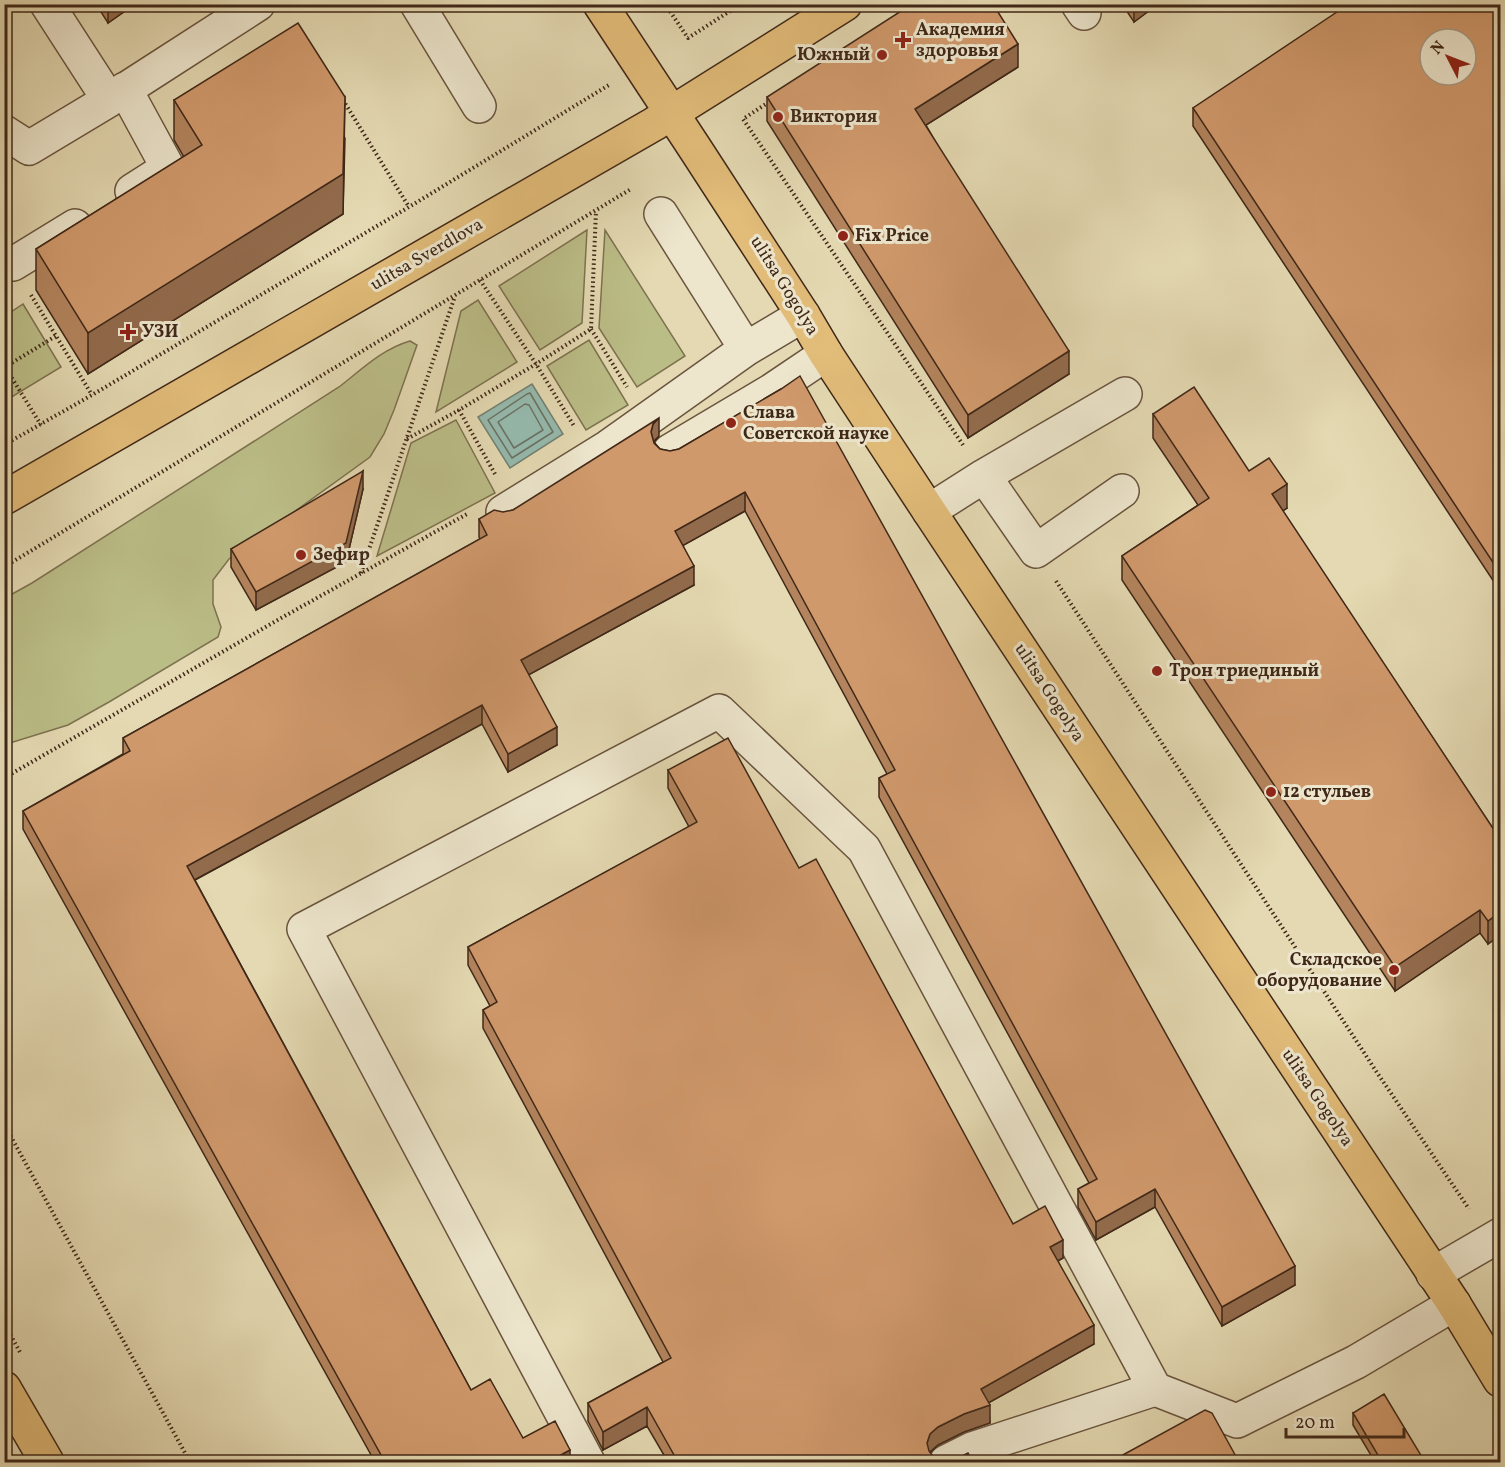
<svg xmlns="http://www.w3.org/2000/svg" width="1505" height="1467" font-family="Vollkorn,serif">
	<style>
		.green { fill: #bbbd87; stroke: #7e7250; stroke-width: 1.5 }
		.water { fill: #95baae; stroke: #738072; stroke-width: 1.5 }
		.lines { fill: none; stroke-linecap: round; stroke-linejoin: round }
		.shore { stroke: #6a7163; stroke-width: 1.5 }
		.minor-casing { stroke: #69543e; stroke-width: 36 }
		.major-casing { stroke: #402818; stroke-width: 36 }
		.path { stroke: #402818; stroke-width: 4; stroke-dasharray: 1.5 3; stroke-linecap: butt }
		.minor { stroke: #ede6cd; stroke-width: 33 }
		.major { stroke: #e2bc79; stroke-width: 33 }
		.wall { fill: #b3845d; stroke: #402818; stroke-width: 1.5 }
		.shaded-wall { fill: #926b4c; stroke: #402818; stroke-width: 1.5 }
		.building { fill: #d0996c; stroke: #402818; stroke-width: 1.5; fill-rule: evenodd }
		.poi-dot { fill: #8f2418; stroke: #ede6cd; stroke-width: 2 }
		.labels { text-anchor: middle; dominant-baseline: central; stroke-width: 6; stroke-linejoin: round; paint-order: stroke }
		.poi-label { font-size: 18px; font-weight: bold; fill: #402818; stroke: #ede6cd; text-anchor: start }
		.street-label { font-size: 18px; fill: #402818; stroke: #ede6cd }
	</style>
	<rect width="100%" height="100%" fill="#e4d9b2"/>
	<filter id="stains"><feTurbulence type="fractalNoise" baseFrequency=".00333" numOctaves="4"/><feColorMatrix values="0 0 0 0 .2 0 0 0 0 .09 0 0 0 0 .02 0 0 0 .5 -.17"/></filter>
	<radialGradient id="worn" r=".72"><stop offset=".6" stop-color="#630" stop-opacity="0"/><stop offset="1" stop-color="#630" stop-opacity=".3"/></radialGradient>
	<path class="green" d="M587 230 582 323 540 350 499 286Z
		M605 230 685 356 637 387 599 328Z
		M478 300 517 362 436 412 461 311Z
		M23 304 61 367 5 401V316Z
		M589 340 628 405 586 430 547 366Z
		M410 341 417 345 394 410 384 434 370 457 229 559 213 580V604L221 627 218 637 109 702 68 725 10 743 5 742V598L32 583 339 387C361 370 382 349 410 341Z
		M456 420 495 493 377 556 411 443Z"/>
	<path class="water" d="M532 384 563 434 510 468 478 417Z"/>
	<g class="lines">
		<path class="shore" d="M530 393 553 432 512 458 488 420 527 394Z
			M525 404 529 405 543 430 514 448 498 422Z"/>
		<defs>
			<path id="minor" d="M47 4 109 100 258 4
				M417 4 479 106
				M1078 4 1084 13
				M125 89 168 168 132 191
				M4 132 29 148 109 100
				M661 214 746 349
				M13 264 75 226
				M670 451 771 391 826 354
				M984 476 1125 394
				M929 511 984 476 1036 551 1122 491
				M503 512 608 447 746 349 803 315
				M1433 1274 1500 1235
				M588 1462 304 929 719 711 864 849 1155 1389
				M946 1462 972 1449 1155 1389 1237 1421 1356 1362 1454 1304"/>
			<path id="major" d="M600 4 696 150 803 315 826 354 929 511 1454 1304 1500 1380
				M4 498 654 124 845 4
				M4 1388 47 1462"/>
		</defs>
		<use href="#minor" class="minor-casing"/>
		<use href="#major" class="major-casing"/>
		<path class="path" d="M665 4 688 38 741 4
			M343 100 409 207
			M769 102 743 119 963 445
			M480 280 536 364 574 426
			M31 295 92 395
			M591 329 627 387
			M41 425 5 367 56 336
			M407 439 459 410
			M4 445 92 395 409 207 609 85
			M495 474 459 410 536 364 591 329 596 211
			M4 567 631 189
			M361 573 455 296
			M1056 581 1376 1071 1469 1209
			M4 778 283 617 467 514
			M4 1124 190 1462
			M4 1323 21 1354"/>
		<use href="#minor" class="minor"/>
		<use href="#major" class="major"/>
	</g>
	<path class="wall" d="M96 4H135L108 23Z
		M1122 4H1158L1134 22Z
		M1500 4V591L1193 126V108Z
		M1018 67 926 125 1069 374 968 438 767 121V97Z
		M174 100 345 138 343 214 88 374 36 290V249L184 157 174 140Z
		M781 389 1295 1285 1222 1326 1155 1207 1096 1240 1078 1207V1189L1089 1183 879 797V778L887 774 745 511 683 545 694 585 528 675 557 745 508 772 482 724 195 880 471 1390 523 1438 570 1462H375L23 829V811L123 754V738L480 539 479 537V519L513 510 659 436 654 442 660 449 670 451 679 449Z
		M1153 414 1249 471 1287 508 1282 511 1500 839V935L1488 944 1480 933 1395 991 1122 580V556L1198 505 1153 438Z
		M363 489 346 562 256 610 231 567V549Z
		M668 770 799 868 1013 1224 1063 1258 1058 1261 1094 1344 988 1403 990 1423 964 1432 938 1445 930 1453 935 1459 944 1462H973H668L647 1426 603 1450 588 1421V1403L663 1362 483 1028V1010L490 1006 468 965V947L689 827 668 788Z
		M1353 1413 1425 1462H1375L1353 1425Z"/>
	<path class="shaded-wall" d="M108 4H135L108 23Z
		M1134 4H1158L1134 22Z
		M1018 44V67L915 132V109Z
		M345 97 343 214 88 374V333Z
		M1069 351V374L968 438V415Z
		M659 418V436L653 442 651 432 653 424Z
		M363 471V489L346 562 256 610V592Z
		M1287 484V508L1272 518V494Z
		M745 492V511L675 550V531Z
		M694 566V585L521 679V660Z
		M482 705V724L187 884V866Z
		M557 727V745L508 772V754Z
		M1480 910V933L1395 991V967Z
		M1500 912V935L1488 944V921Z
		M1155 1189V1207L1096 1240V1222Z
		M1063 1240V1258L1050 1265V1247Z
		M1295 1266V1285L1222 1326V1307Z
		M1094 1325V1344L981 1407V1389Z
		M990 1405V1423L964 1432 938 1445 930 1452 927 1461V1443L930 1434 938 1427 964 1414Z
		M647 1407V1426L603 1450V1432Z
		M570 1450V1462H548Z
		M868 1455V1462H854Z"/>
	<path class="building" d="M912 4H993L1018 44 915 109 1069 351 968 415 767 97Z
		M1349 4H1500V573L1193 108ZM1430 39H1466V75H1430Z
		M298 23 345 97 343 174 88 333 36 249 202 145 174 100Z
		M800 376 1295 1266 1222 1307 1155 1189 1096 1222 1078 1189 1097 1179 879 778 895 770 745 492 675 531 694 566 521 660 557 727 508 754 482 705 187 866 471 1390 490 1379 523 1438 555 1421 570 1450 548 1462H385L23 811 130 751 123 738 487 535 479 519 494 510 503 512 513 510 659 418 653 424 651 432 654 443 660 449 670 451 679 449 781 389Z
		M1194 387 1249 471 1269 458 1287 484 1272 494 1500 839V912L1488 921 1480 910 1395 967 1122 556 1209 498 1153 414Z
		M363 471 346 543 256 592 231 549Z
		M728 738 799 868 816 859 1013 1224 1045 1206 1063 1240 1050 1247 1094 1325 981 1389 990 1405 964 1414 938 1427 930 1434 927 1443 929 1451 935 1459 944 1462 954 1460 968 1453 973 1462H873L868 1455 854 1462H678L647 1407 603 1432 588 1403 671 1358 483 1010 497 1002 468 947 697 822 668 770Z
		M1384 1394 1425 1462H1382L1353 1413Z
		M1205 1410 1212 1413 1239 1462H1110Z"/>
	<g class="poi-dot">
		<path d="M900 31h6v6h6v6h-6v6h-6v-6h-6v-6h6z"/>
		<circle cx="882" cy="55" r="6"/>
		<circle cx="778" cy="117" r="6"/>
		<circle cx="843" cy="236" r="6"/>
		<path d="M125 323h6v6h6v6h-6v6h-6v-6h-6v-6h6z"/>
		<circle cx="731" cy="423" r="6"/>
		<circle cx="301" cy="555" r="6"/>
		<circle cx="1157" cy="671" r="6"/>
		<circle cx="1271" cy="792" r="6"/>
		<circle cx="1394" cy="970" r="6"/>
	</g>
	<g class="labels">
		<g class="poi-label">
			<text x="916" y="30">Академия<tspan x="916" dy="21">здоровья</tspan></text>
			<text x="870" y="55" text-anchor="end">Южный</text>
			<text x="790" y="117">Виктория</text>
			<text x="855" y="236">Fix Price</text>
			<text x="142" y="332">УЗИ</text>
			<text x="743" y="413">Слава<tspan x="743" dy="21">Советской науке</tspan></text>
			<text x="313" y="555">Зефир</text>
			<text x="1169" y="671">Трон триединый</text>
			<text x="1283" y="792">12 стульев</text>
			<text x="1382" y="960" text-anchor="end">Складское<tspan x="1382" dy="21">оборудование</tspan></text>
		</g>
		<g class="street-label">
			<text transform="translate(427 255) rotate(-30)">ulitsa Sverdlova</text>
			<text transform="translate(784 286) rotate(58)">ulitsa Gogolya</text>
			<text transform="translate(1049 693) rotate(57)">ulitsa Gogolya</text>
			<text transform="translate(1317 1098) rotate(56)">ulitsa Gogolya</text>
		</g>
	</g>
	<rect width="1505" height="1467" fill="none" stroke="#e4d9b2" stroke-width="24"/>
	<rect x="6" y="6" width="1493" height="1455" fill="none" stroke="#402818" stroke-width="3"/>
	<rect x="12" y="12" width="1481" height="1443" fill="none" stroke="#402818" stroke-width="1.5"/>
	<g transform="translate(1448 57) rotate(312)"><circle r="28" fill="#ede6cd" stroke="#a89a85" stroke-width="1.5"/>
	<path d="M0-4.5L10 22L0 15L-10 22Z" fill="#8f2418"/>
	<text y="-9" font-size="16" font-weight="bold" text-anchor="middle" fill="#402818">N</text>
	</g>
	<path d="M1286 1428v9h118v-9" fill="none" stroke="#402818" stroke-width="3"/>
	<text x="1295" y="1428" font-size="18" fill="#402818" stroke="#ede6cd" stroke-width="4.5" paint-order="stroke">20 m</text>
	<rect width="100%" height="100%" filter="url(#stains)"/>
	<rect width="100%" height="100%" fill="url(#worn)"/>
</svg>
